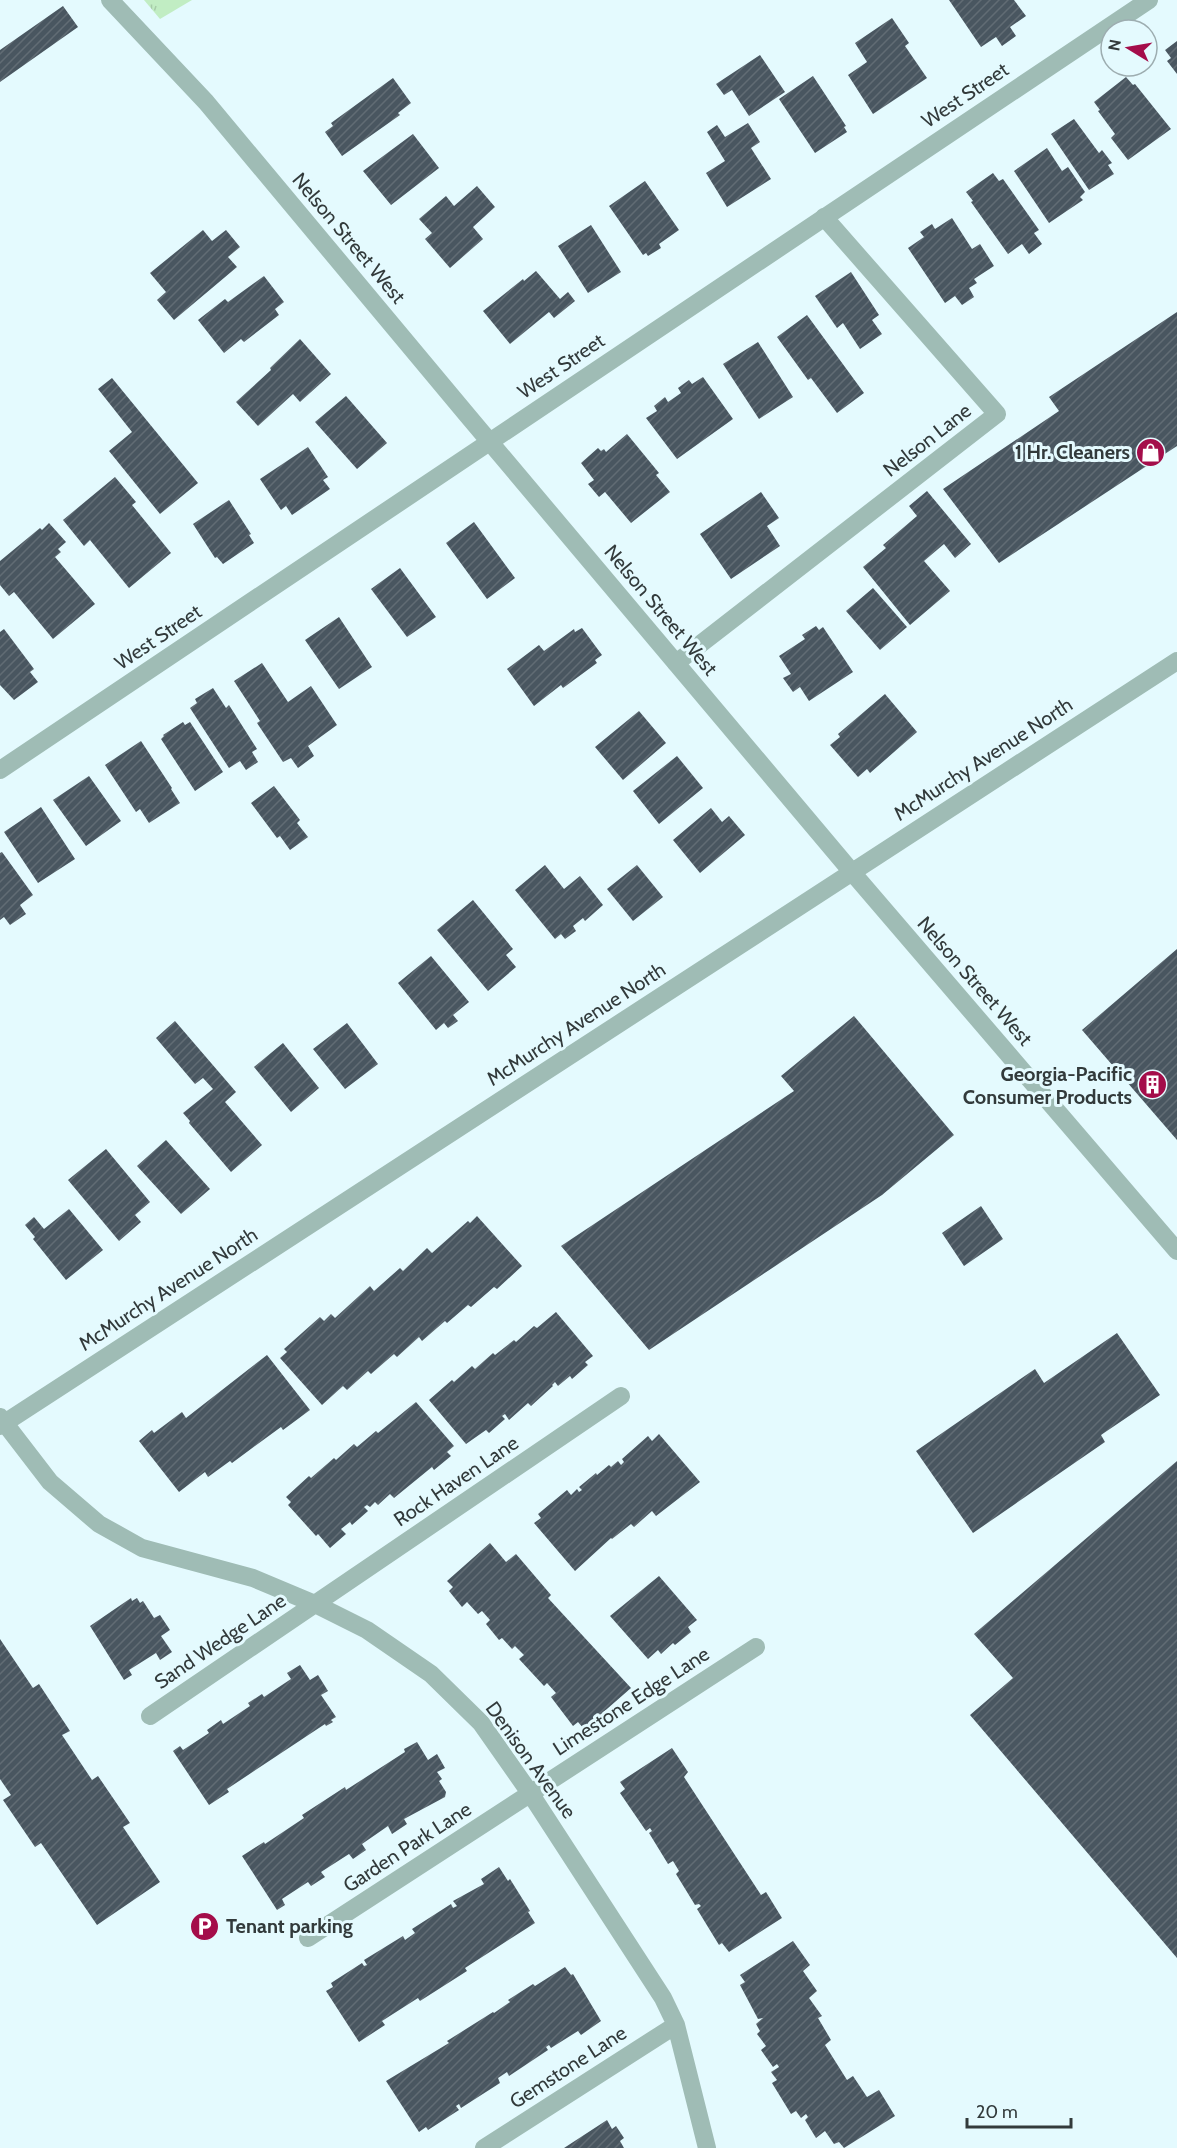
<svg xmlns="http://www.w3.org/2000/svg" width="1177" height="2148" font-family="Cabin,sans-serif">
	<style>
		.grass { fill: url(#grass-tufts) }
		.building { fill: url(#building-hatch) }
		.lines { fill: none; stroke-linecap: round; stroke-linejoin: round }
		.service { stroke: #9fbcb5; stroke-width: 18 }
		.minor { stroke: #9fbcb5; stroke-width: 18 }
		.labels { text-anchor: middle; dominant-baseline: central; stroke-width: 6; stroke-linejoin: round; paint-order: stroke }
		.street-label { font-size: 20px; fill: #323a3b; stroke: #e4fafe }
		.poi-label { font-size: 20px; font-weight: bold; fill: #323a3b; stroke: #e4fafe; text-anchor: end }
	</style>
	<defs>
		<pattern id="grass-tufts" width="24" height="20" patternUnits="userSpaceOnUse" patternTransform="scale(1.5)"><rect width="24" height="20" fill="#c1edc3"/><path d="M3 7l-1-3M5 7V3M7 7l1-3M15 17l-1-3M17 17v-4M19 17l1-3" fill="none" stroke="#a6cca8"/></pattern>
		<pattern id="building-hatch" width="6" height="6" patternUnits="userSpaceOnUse" patternTransform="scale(1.5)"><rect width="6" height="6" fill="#495660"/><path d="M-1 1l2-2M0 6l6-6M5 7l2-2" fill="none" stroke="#616c74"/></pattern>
	</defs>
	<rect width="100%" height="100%" fill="#e4fafe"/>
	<path class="grass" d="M144 0H192L160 19Z"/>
	<path class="building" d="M949 0H1014L1026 16 1010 27 1016 36 1002 46 996 37 981 47Z
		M63 6 78 27 0 82V50Z
		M892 18 909 43 905 46 927 78 873 114 848 75 867 62 855 43Z
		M1177 41V74L1167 61 1171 58 1165 50Z
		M760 55 785 92 749 116 732 90 724 95 716 84Z
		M813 76 846 126 844 127 847 132 815 153 779 99Z
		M1126 77 1133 85 1135 84 1171 129 1128 160 1111 138 1115 134 1098 111 1100 110 1094 102Z
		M393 78 411 103 398 113 400 115 342 156 325 132 333 126 331 123Z
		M1074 119 1099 153 1102 150 1112 163 1108 165 1114 174 1089 190 1051 134Z
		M748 123 760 142 751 148 771 179 727 207 706 173 725 161 707 132 717 125 725 137Z
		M413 134 439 168 391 205 363 171Z
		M1047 148 1062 171 1068 167 1085 192 1080 197 1083 200 1049 223 1014 171Z
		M993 173 999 181 1003 179 1039 230 1034 233 1042 244 1029 254 1022 244 1008 254 971 202 973 201 966 192Z
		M645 181 679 230 659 244 661 248 648 256 646 253 643 255 609 206Z
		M477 186 495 207 473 227 483 239 450 268 425 239 432 233 419 219 446 196 454 206Z
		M952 218 972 249 980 244 994 266 974 279 977 283 969 288 974 297 962 305 955 296 945 303 908 248 924 237 920 232 932 224 935 229Z
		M591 225 621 272 588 293 558 246Z
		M203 230 212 241 226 230 240 247 228 257 237 267 174 320 157 300 166 292 150 273Z
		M536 271 560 299 568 292 575 301 554 318 549 312 510 344 483 311 523 279 524 281Z
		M851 272 879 315 872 320 882 334 860 349 843 323 837 328 815 296Z
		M264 276 284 302 275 309 279 315 244 342 241 339 224 353 198 320 225 299 228 302Z
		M1177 312V446L999 563 943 489 1059 411 1049 397Z
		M807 315 864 393 837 413 811 378 808 380 777 337Z
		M300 339 331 374 300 402 293 394 258 426 236 402 271 370 270 368Z
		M758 342 793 397 759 419 723 364Z
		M703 377 733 419 677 459 646 418 657 411 654 406 665 397 668 402 681 393 678 388 689 380 692 384Z
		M112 378 198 483 160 514 109 451 132 432 98 389Z
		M346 396 387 443 357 469 315 422Z
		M627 434 659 473 656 475 670 492 631 523 605 492 599 497 588 484 594 480 581 463 598 448 601 451 604 449 606 452Z
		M308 447 328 477 323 480 330 489 292 515 286 506 281 510 260 479Z
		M115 477 136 502 132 505 171 553 129 588 90 540 84 546 63 520Z
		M927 491 971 544 955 558 944 544 924 561 950 591 910 625 863 567 886 548 883 545 917 516 909 506Z
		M761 492 779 518 767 526 780 546 731 579 700 534Z
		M229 500 251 534 249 535 254 543 223 564 217 557 215 558 193 524Z
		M474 522 515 578 487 599 446 543Z
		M49 523 66 542 58 549 61 552 55 557 95 604 53 639 14 592 9 596 0 585V561L40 528 42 530Z
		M400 568 436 617 407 637 371 589Z
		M873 588 907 627 880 650 846 611Z
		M339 617 372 667 339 689 305 640Z
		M816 626 819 630 823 627 853 672 809 701 800 687 793 692 783 678 791 674 779 656 805 639 802 635Z
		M582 628 602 655 595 660 597 663 563 688 561 685 534 706 507 669 539 645 544 651 574 629 575 632Z
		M4 629 34 669 30 672 38 682 14 700 0 685V632Z
		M262 663 288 702 311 686 337 725 308 746 314 756 298 768 291 758 283 762 257 723 260 721 234 681Z
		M213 688 226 708 229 705 257 749 252 752 258 762 246 770 240 761 229 768 190 708 197 703 195 699Z
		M885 694 917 732 870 773 867 769 858 777 830 745 840 737 838 734Z
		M639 711 666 743 623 780 595 747Z
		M183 722 185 725 190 722 223 772 195 791 161 739 164 736 163 735Z
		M141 741 172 788 171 789 180 803 149 823 140 809 136 812 105 765Z
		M677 756 703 788 659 824 633 791Z
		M89 776 121 821 86 846 53 800Z
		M274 786 300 820 297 823 308 837 290 850 280 836 277 838 251 803Z
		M41 807 75 859 38 883 4 832Z
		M711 808 722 822 729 816 745 835 700 873 673 840Z
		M2 852 33 895 20 905 26 914 10 925 4 917 0 920V853Z
		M545 865 564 889 580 876 603 905 585 921 583 918 573 926 576 931 565 939 561 934 555 939 515 890Z
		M637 865 663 897 633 921 607 889Z
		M473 900 513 949 506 955 516 967 488 991 437 930Z
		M1177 949V1140L1082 1030Z
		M431 956 469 1002 453 1015 458 1021 448 1028 444 1023 436 1030 398 983Z
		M854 1016 954 1135 882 1195 649 1350 561 1246 794 1091 781 1076Z
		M175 1021 236 1092 225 1102 262 1145 231 1172 189 1123 190 1121 183 1113 213 1089 203 1078 195 1084 156 1038Z
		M347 1023 378 1064 345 1089 313 1049Z
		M283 1043 319 1088 291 1112 254 1067Z
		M166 1140 210 1189 181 1214 137 1166Z
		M106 1149 150 1202 135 1215 141 1222 119 1241 68 1180Z
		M981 1206 1003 1239 964 1266 942 1233Z
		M69 1209 103 1250 66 1280 33 1239 35 1237 25 1225 34 1217 44 1229Z
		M477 1216 522 1266 497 1289 494 1287 471 1307 468 1305 447 1323 445 1321 422 1341 419 1337 397 1357 394 1354 371 1374 368 1371 347 1390 343 1386 322 1405 280 1358 287 1352 284 1349 320 1317 324 1321 331 1314 335 1318 370 1286 374 1291 400 1268 403 1271 427 1248 432 1253 468 1221 470 1223Z
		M556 1312 593 1356 585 1362 588 1365 572 1379 570 1376 558 1386 555 1382 552 1385 553 1386 531 1406 528 1403 509 1420 505 1414 502 1416 505 1419 489 1433 486 1430 466 1444 429 1400 452 1380 454 1382 472 1366 475 1369 493 1353 495 1355 514 1340 516 1342 534 1326 537 1328Z
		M1117 1333 1160 1395 1101 1435 1105 1442 973 1533 916 1451 1035 1369 1044 1383Z
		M267 1355 310 1410 283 1430 281 1427 232 1463 230 1461 208 1477 205 1472 179 1492 139 1441 152 1430 154 1433 182 1412 186 1418Z
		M416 1402 454 1446 447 1452 451 1456 434 1470 432 1467 394 1498 390 1494 378 1505 375 1502 370 1507 367 1505 364 1507 368 1511 352 1525 350 1522 341 1529 346 1534 330 1548 318 1534 316 1536 288 1505 291 1502 286 1497 309 1476 311 1478 334 1458 336 1460 354 1444 357 1447 376 1431 378 1433Z
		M659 1434 700 1482 656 1516 652 1511 634 1527 631 1524 612 1539 611 1538 575 1571 534 1523 541 1518 538 1514 567 1490 571 1495 577 1489 579 1492 582 1490 579 1487 596 1473 597 1475 609 1465 611 1467 618 1461 621 1465 624 1462 622 1459 648 1436 652 1441Z
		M1177 1461V1958L970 1715 1013 1678 974 1634Z
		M490 1543 506 1562 516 1554 551 1595 548 1598 631 1688 584 1729 578 1722 573 1726 551 1697 556 1693 547 1683 544 1686 519 1659 524 1655 515 1646 512 1649 502 1638 499 1640 486 1624 490 1620 482 1611 478 1614 467 1602 462 1607 449 1591 453 1587 447 1581Z
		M659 1576 697 1620 688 1627 691 1632 675 1645 673 1643 661 1654 658 1650 648 1659 610 1616Z
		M131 1598 132 1601 137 1598 140 1603 143 1601 154 1618 160 1615 170 1630 161 1636 172 1652 160 1660 156 1653 129 1670 132 1675 124 1680 90 1626Z
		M0 1639 33 1688 39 1684 70 1731 62 1735 92 1780 98 1776 130 1823 123 1827 160 1882 97 1925 41 1843 35 1847 3 1800 11 1795 0 1779Z
		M300 1665 310 1680 318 1675 328 1691 321 1695 336 1717 331 1720 333 1722 326 1726 325 1724 227 1789 229 1792 209 1805 173 1751 180 1746 183 1750 209 1733 207 1730 221 1720 223 1724 250 1706 248 1703 262 1694 264 1697 291 1679 287 1673Z
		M417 1742 428 1760 437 1754 445 1768 437 1772 442 1779 439 1781 446 1792 445 1797 404 1819 407 1824 392 1834 388 1826 362 1844 366 1850 353 1859 349 1854 321 1872 325 1877 311 1886 308 1882 282 1899 285 1905 277 1910 242 1856 264 1842 265 1844 304 1818 302 1815 345 1787 346 1790 405 1752 404 1749Z
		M672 1748 688 1772 684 1777 761 1895 766 1892 782 1918 729 1952 722 1943 719 1945 697 1909 701 1906 699 1904 695 1905 676 1874 679 1871 673 1861 668 1864 649 1833 652 1831 650 1828 646 1831 620 1793 625 1789 620 1782Z
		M499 1867 508 1881 510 1879 530 1911 528 1912 535 1923 465 1968 467 1971 420 2001 418 1998 382 2021 385 2025 359 2042 326 1991 333 1987 331 1983 362 1963 364 1966 367 1965 364 1960 403 1936 405 1940 415 1933 412 1929 451 1904 453 1908 457 1906 453 1901 484 1884 481 1879Z
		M793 1941 810 1965 803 1971 817 1991 809 1998 822 2016 818 2018 831 2040 825 2045 847 2080 853 2076 867 2097 879 2090 895 2116 844 2148 839 2142 834 2144 825 2131 816 2138 805 2120 808 2117 806 2114 801 2118 796 2111 791 2114 772 2083 777 2080 771 2072 779 2067 777 2064 773 2067 761 2050 766 2046 757 2034 760 2031 756 2024 763 2018 758 2019 740 1985 745 1982 740 1975Z
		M565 1967 571 1975 573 1974 601 2021 581 2035 578 2031 551 2048 549 2045 546 2047 548 2050 509 2076 507 2072 498 2078 500 2083 461 2108 459 2104 456 2106 459 2110 428 2130 426 2127 419 2132 386 2081 449 2043 447 2041 493 2012 494 2013 510 2002 508 2000 533 1984 535 1986Z
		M607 2120 612 2129 616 2126 624 2138 620 2141 624 2148H564Z"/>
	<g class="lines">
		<path class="service" d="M676 663 997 414 824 217"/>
		<path class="minor" d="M110 0 206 102 468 416 851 871 1177 1251
			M0 770 1149 0
			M0 1417 50 1482 99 1524 142 1548 253 1578 315 1604 367 1630 431 1674 481 1723 530 1793 663 1998 676 2025 707 2148
			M0 1426 1177 661
			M150 1716 621 1396
			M308 1938 756 1647
			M484 2148 676 2025"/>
	</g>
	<defs>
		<symbol id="shop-disc" viewBox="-11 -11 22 22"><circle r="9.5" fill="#a40d4a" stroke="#e4fafe"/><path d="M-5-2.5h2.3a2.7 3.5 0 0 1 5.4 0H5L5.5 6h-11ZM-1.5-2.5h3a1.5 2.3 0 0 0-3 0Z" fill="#fff"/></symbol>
		<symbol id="building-disc" viewBox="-11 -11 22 22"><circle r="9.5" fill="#a40d4a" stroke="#e4fafe"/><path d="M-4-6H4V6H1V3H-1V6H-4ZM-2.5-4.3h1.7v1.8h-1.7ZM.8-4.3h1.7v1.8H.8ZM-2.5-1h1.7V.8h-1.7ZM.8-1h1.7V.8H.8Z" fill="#fff"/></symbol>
		<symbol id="parking-disc" viewBox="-11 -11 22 22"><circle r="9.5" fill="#a40d4a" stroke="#e4fafe"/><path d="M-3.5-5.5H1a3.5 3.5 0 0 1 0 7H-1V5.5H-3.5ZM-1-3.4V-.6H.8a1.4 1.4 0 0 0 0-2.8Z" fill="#fff"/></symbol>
	</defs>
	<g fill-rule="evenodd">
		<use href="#shop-disc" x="1134" y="436" width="33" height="33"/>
		<use href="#building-disc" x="1136" y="1068" width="33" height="33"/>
		<use href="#parking-disc" x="188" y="1910" width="33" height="33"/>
	</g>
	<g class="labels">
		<g class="street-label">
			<text transform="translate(965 95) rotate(-34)">West Street</text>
			<text transform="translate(349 238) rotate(50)">Nelson Street West</text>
			<text transform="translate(561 366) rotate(-34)">West Street</text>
			<text transform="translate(927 440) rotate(-38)">Nelson Lane</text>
			<text transform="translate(661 610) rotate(50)">Nelson Street West</text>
			<text transform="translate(158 637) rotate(-34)">West Street</text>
			<text transform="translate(983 759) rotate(-33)">McMurchy Avenue North</text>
			<text transform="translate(975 981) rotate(49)">Nelson Street West</text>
			<text transform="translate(576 1024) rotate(-33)">McMurchy Avenue North</text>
			<text transform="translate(168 1289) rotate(-33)">McMurchy Avenue North</text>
			<text transform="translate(456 1481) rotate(-34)">Rock Haven Lane</text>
			<text transform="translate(220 1641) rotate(-34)">Sand Wedge Lane</text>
			<text transform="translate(631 1701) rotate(-33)">Limestone Edge Lane</text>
			<text transform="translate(531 1760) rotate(54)">Denison Avenue</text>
			<text transform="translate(407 1847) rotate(-33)">Garden Park Lane</text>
			<text transform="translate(568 2067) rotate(-33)">Gemstone Lane</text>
		</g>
		<g class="poi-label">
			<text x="1130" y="452">1 Hr. Cleaners</text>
			<text x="1132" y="1074">Georgia-Pacific<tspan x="1132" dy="23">Consumer Products</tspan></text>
			<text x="226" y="1926" text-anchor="start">Tenant parking</text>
		</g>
	</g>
	<g transform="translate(1129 48) rotate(281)"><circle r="28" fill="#e4fafe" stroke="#9dadb0" stroke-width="1.5"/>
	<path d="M0-4.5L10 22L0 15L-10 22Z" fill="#a40d4a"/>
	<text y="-9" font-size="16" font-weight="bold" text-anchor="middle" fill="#323a3b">N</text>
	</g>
	<path d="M967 2118v9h104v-9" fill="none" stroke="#323a3b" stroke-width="3"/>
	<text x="976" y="2118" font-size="18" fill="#323a3b" stroke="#e4fafe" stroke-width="4.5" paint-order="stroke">20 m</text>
</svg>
